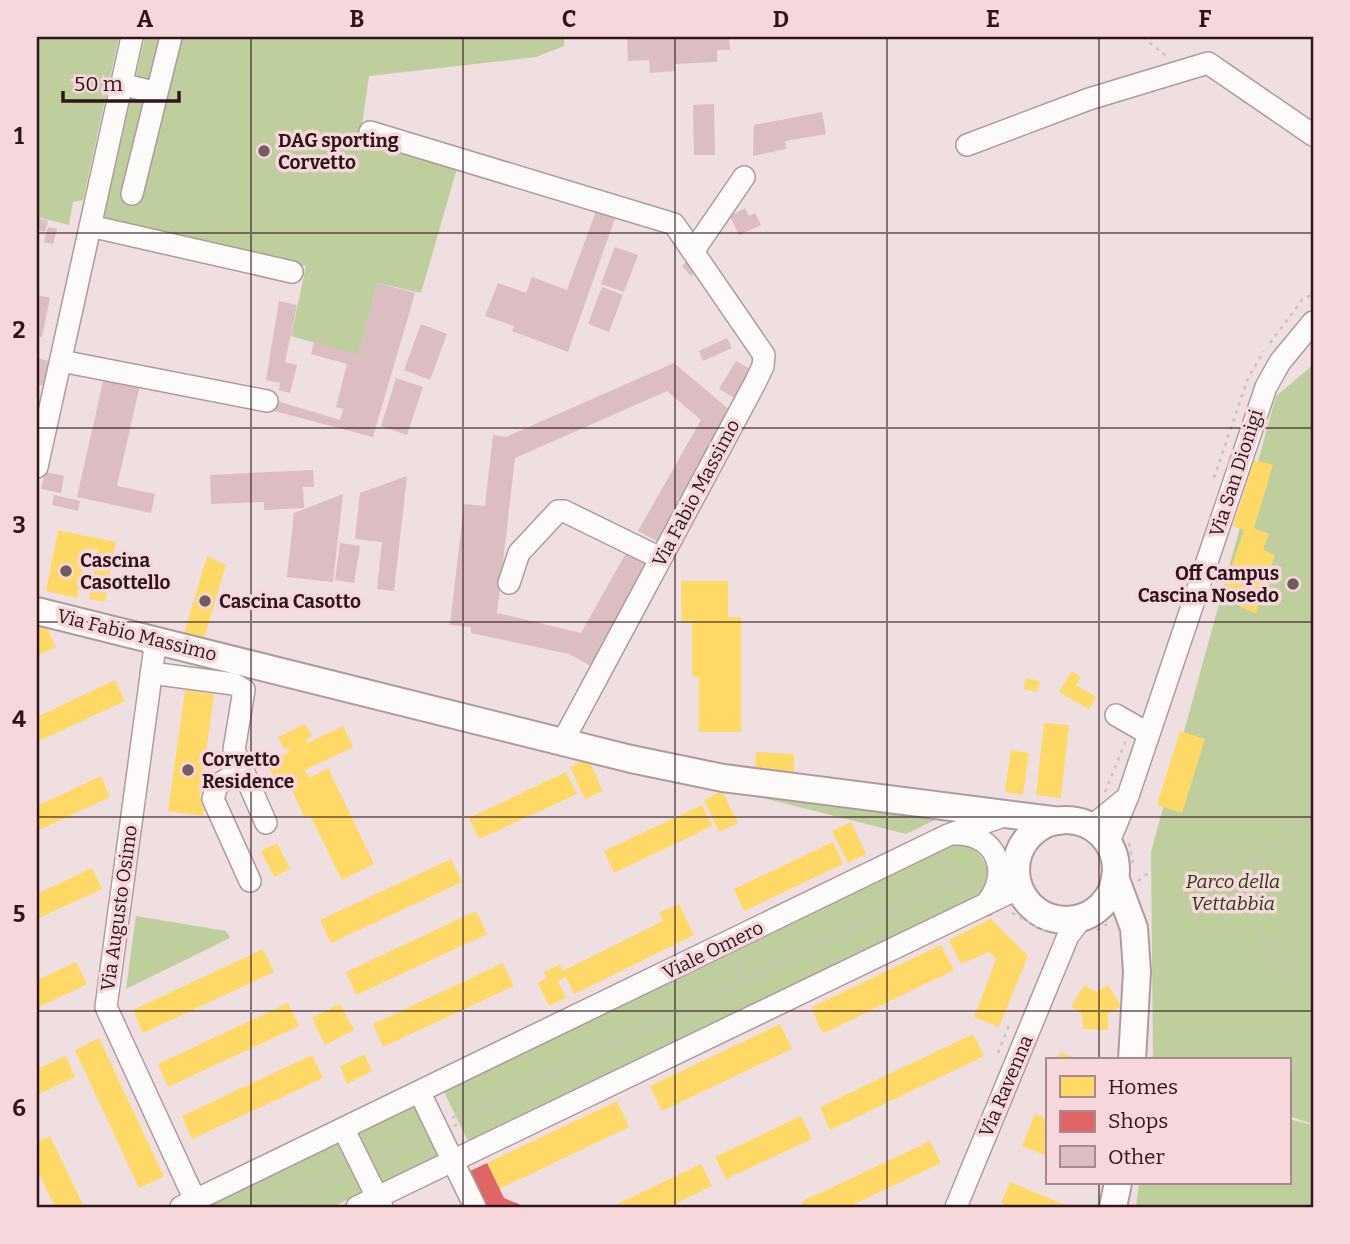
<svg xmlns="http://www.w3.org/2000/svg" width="1350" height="1244" font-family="Bitter,serif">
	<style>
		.green { fill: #bece9d }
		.homes { fill: #ffd966 }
		.shops { fill: #e06666 }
		.building { fill: #dbbdc2 }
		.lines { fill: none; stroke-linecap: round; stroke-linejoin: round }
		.minor-casing { stroke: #af9b9e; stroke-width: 24 }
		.major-casing { stroke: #af9b9e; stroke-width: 30 }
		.path { stroke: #cac2c4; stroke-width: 2.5; stroke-dasharray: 3.5 5; stroke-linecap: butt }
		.minor { stroke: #fdfafa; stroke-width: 21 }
		.major { stroke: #fdfafa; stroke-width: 26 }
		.grid { fill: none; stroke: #30161b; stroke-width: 2; stroke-opacity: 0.55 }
		.poi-dot { fill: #735c60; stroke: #f6d8dc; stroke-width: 2.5 }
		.labels { text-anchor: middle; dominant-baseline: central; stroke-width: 7; stroke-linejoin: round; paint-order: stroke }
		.poi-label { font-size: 19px; font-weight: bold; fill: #30161b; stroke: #f6d8dc; text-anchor: start }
		.street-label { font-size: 19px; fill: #30161b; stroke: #f6d8dc }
		.park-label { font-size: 19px; font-style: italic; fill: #293c0f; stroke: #f6d8dc }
		.neatline { fill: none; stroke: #30161b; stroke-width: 2.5 }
		.grid-label { font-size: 23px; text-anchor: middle; font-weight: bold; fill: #30161b }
	</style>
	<rect width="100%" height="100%" fill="#efdfe1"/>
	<path class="green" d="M37 37H119L83 200 73 202 69 225 37 217Z
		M145 37H564V46L536 57 369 76 360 138 458 165 421 293 378 283 358 355 291 336 306 266 103 220Z
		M1313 365V1124L1289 1116V1060H1153L1151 852 1276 396Z
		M747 794 805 796 939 818 906 834Z
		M960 841C979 851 986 859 991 880L983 894 971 904 469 1143 442 1088Z
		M136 916 226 931 230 938 126 989Z
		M415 1103 439 1155 375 1186 350 1133Z
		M1289 1119 1313 1125V1207H1136L1139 1183H1289Z
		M341 1137 366 1191 332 1207H196Z"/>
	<path class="homes" d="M1254 460 1273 465 1254 528 1269 534 1263 550 1275 555 1256 613 1240 607 1244 597 1223 591 1244 530 1233 526Z
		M58 530 116 542 105 602 89 599 98 550 87 548 77 598 46 591Z
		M207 556 226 565 203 642 183 637Z
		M681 581H728V617H741V732H699V677H692V622L682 623Z
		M45 624 56 647 37 656V629Z
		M1072 671 1081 677 1076 685 1096 697 1089 709 1059 692Z
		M1026 678 1040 681 1037 692 1023 689Z
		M115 680 125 701 37 742V717Z
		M185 690 214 694 200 797H205L203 816 168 811Z
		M1044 723 1069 725 1061 798 1036 795Z
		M305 724 312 737 306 739 308 743 343 726 353 747 305 770 309 778 328 768 374 864 342 880 310 815 305 818 290 786 294 784 291 776 277 783 267 763 290 752 288 748 284 749 278 737Z
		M1180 731 1205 739 1182 813 1157 805Z
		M1011 750 1029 753 1023 795 1005 792Z
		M756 752 794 754V779L755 776Z
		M588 758 603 791 585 799 570 767Z
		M566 772 577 794 479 839 469 818Z
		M101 776 110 797 37 831V806Z
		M722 791 738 823 719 832 704 800Z
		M702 805 712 826 614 873 604 851Z
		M851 822 866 854 848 863 832 831Z
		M833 842 843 864 744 911 734 889Z
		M277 843 290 869 274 877 261 851Z
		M451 859 462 882 331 943 320 920Z
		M92 868 102 889 37 919V894Z
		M679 904 694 935 574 994 566 977 558 981 566 998 549 1006 538 983 547 978 544 972 560 964 563 971 663 921 659 913Z
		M476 911 487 934 356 995 346 972Z
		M991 919 1028 956 999 1027 974 1017 996 959 989 952 961 964 949 940Z
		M941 945 954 970 824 1033 819 1027 812 1007Z
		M263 949 274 972 143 1033 133 1010Z
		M76 962 87 984 37 1008V980Z
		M503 963 514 986 383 1047 373 1024Z
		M1084 985 1096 992 1108 985 1121 1006 1108 1014V1030L1083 1029 1082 1013 1071 1007Z
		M288 1003 299 1026 168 1087 158 1064Z
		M340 1004 354 1030 325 1045 312 1018Z
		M780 1024 792 1049 662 1111 650 1086Z
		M973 1034 984 1056 830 1130 820 1107Z
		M99 1038 164 1177 139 1188 75 1050Z
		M1061 1052 1079 1060H1057Z
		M364 1054 372 1071 347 1084 340 1067Z
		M312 1055 323 1078 192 1139 182 1116Z
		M66 1056 75 1077 37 1095V1069Z
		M617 1101 629 1127 499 1189 487 1163Z
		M1035 1114 1047 1119V1156L1022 1146Z
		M801 1116 812 1139 726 1179 715 1157Z
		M50 1136 84 1207H55L37 1169V1142Z
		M930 1141 941 1163 848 1207H804L801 1202Z
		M701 1164 712 1186 668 1207H611Z
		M1010 1182 1070 1207H1010L1001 1203Z"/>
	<path class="shops" d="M487 1163 504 1198 526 1207H485L468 1172Z"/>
	<path class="building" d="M627 37H729L730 50H717V62L675 64V71L650 73 649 60 628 61Z
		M714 104 715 155H694L693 105Z
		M822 112 826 134 785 141 786 149 753 156 754 125Z
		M745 208 749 216 755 213 761 225 739 235 730 216Z
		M596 211 615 218 568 352 512 331 514 326 485 316 498 283 526 293 532 277 567 290Z
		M37 218 48 221 45 232 37 230Z
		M48 227 57 229 53 244 44 242Z
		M615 247 638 255 624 292 601 284Z
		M691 257 700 267 691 276 682 266Z
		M378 283 415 293 373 437 274 411 277 401 340 420 343 409 336 407 347 364 311 354 314 342 358 354Z
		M602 287 623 295 609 332 588 324Z
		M37 295 50 298 42 337 37 336Z
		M279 301 297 305 285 362 297 365 290 393 279 390 280 383 266 380Z
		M421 324 447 334 430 380 404 370Z
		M727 338 732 348 703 361 699 351Z
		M37 358 49 361 43 386 37 384Z
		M736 361 755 372 738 400 719 389Z
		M674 363 732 412 660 543 638 531 701 420 667 391 515 458 497 613 581 633 626 553 647 565 591 666 569 654 471 633V627L450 625 464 504 485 506 493 435 506 437Z
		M104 377 140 385 117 486 155 494 151 513 77 497Z
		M396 378 423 387 407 435 381 426Z
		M313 470 314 487H303L304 508 264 510V502L211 504 210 475Z
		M45 472 64 476 61 493 41 489Z
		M407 476 394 591 377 589 382 542 355 539 360 493Z
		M343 494 333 582 287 577 294 513Z
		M54 495 80 501 78 511 52 505Z
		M340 543 360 546 354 583 335 580Z"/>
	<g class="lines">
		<defs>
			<path id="minor" d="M121 84 157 93 132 194
				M157 93 171 37
				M370 132 674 224 764 355 763 366 755 383 563 741
				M967 145 1089 99 1208 63 1313 135
				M90 226 292 272
				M694 250 744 177
				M61 361 267 401
				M37 467 132 37
				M509 583 519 553 558 511H564L660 558
				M156 639 106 1007 195 1200
				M151 673 234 684 244 690 234 750 266 823
				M1116 715 1149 734
				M241 771 217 785 213 799 250 881
				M1091 827 1124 800
				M955 834C998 833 1012 875 985 905
				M1108 844 1128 796 1266 387 1280 362 1313 322
				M420 1093 475 1207
				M344 1130 382 1207
				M181 1207 948 835 1004 816
				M357 1207 1019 888
				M956 1207 1068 936 1082 918"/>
			<path id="major" d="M37 611 631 759 723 778 1060 821
				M1016 870a50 50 0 1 1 100 0a50 50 0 1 1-100 0Z
				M1115 877 1134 928 1137 972 1132 1060
				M1113 1207 1118 1183"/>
		</defs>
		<use href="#minor" class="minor-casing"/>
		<use href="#major" class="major-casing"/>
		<path class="path" d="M1143 37 1167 57
			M1270 343 1302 300 1313 294
			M1214 478 1248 378 1264 351
			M1105 792 1126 740
			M1129 843 1134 868
			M1188 853 1211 851 1257 863C1282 846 1295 828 1312 803
			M1138 881 1156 867 1185 854C1196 857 1211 859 1221 866 1261 895 1251 965 1313 974
			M957 886 962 896
			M1012 913 1049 933
			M1097 930 1109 923
			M733 958 742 978
			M748 990 751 997
			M998 1053 1009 1025
			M1289 1073 1313 1040
			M452 1118 952 876 942 856
			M454 1126 962 877 974 891
			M378 1154 419 1134
			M378 1163 423 1141
			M265 1207 344 1170
			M287 1207 347 1178"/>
		<use href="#minor" class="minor"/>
		<use href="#major" class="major"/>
	</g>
	<path class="grid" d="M251 37V1207M463 37V1207M675 37V1207M887 37V1207M1099 37V1060M37 233H1313M37 428H1313M37 622H1313M37 817H1313M37 1011H1313M1099 1183V1207"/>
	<g class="poi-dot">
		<circle cx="264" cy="151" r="7"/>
		<circle cx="66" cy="571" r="7"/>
		<circle cx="1293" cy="584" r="7"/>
		<circle cx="205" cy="601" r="7"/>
		<circle cx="188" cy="770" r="7"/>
	</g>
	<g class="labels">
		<g class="poi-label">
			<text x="278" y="140">DAG sporting<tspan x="278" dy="22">Corvetto</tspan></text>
			<text x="80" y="560">Cascina<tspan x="80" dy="22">Casottello</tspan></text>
			<text x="1279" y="573" text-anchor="end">Off Campus<tspan x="1279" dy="22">Cascina Nosedo</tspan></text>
			<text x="219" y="601">Cascina Casotto</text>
			<text x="202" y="759">Corvetto<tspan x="202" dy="22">Residence</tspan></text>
		</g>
		<g class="street-label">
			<text transform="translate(1236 473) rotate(-72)">Via San Dionigi</text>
			<text transform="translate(696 493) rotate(-62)">Via Fabio Massimo</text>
			<text transform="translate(137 635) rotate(14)">Via Fabio Massimo</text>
			<text transform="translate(119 908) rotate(-82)">Via Augusto Osimo</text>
			<text transform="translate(713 950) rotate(-26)">Viale Omero</text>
			<text transform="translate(1006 1086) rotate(-67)">Via Ravenna</text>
		</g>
		<g class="park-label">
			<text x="1233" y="881">Parco della<tspan x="1233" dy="22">Vettabbia</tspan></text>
		</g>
	</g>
	<rect width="1350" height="1244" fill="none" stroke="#f6d8dc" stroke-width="77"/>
	<rect x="1046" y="1058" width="245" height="126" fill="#f6d8dc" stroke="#a78a8f" stroke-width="2"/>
	<rect x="1060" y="1076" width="35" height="21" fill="#ffd966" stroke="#a78a8f" stroke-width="2"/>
	<text x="1108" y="1094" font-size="21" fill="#30161b">Homes</text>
	<rect x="1060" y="1111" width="35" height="21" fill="#e06666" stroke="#a78a8f" stroke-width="2"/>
	<text x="1108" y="1128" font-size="21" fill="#30161b">Shops</text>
	<rect x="1060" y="1146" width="35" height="21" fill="#dbbdc2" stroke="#a78a8f" stroke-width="2"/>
	<text x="1108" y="1164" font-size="21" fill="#30161b">Other</text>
	<path d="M63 91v10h116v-10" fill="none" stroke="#30161b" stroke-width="3.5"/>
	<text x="74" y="91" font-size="21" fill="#30161b" stroke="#f6d8dc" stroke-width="5" paint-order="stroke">50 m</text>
	<rect x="38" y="38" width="1274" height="1168" class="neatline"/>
	<g class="grid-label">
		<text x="145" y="27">A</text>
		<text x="357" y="27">B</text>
		<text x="569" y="27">C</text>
		<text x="781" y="27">D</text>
		<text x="993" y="27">E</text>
		<text x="1205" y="27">F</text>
		<text x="19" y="144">1</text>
		<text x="19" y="338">2</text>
		<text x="19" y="533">3</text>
		<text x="19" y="727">4</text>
		<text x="19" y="922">5</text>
		<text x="19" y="1116">6</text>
	</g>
</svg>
